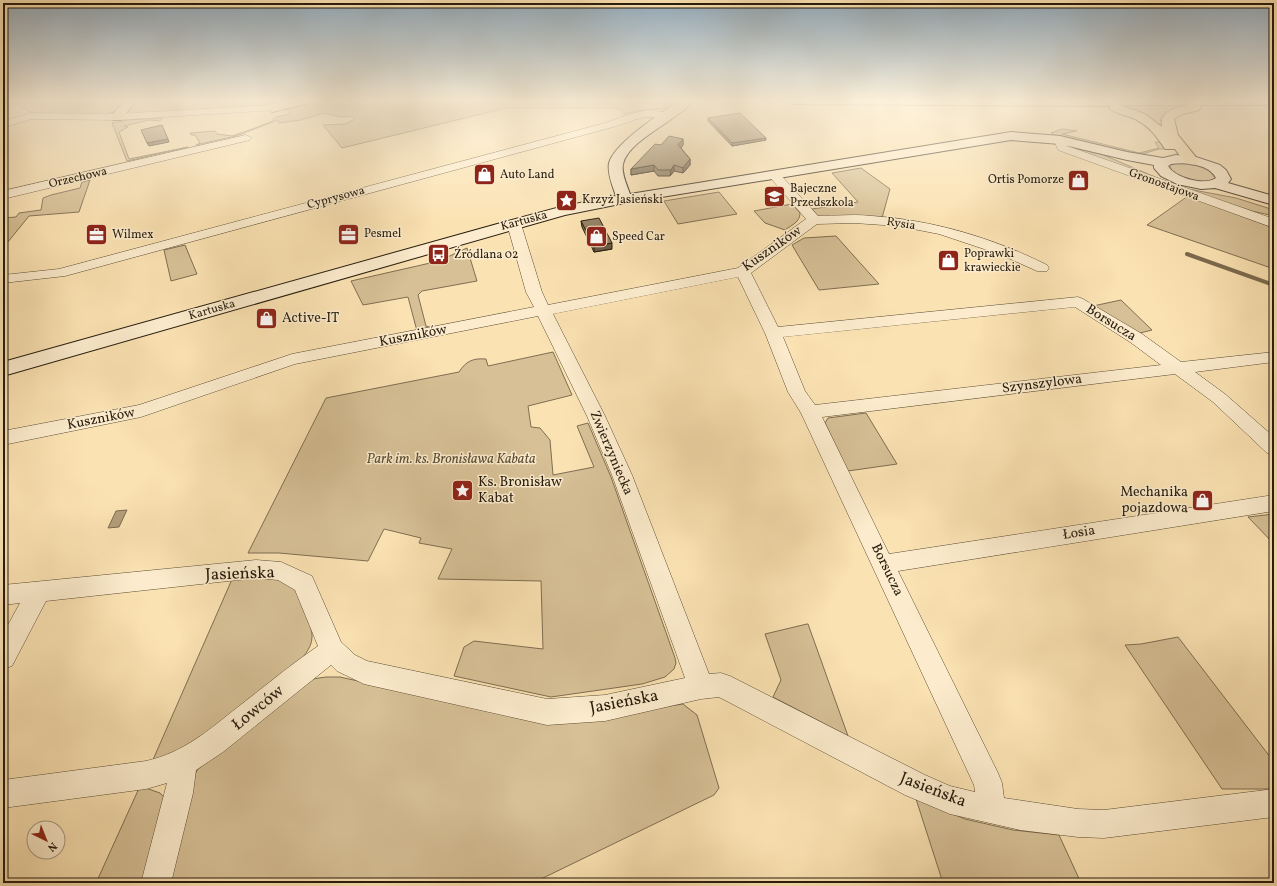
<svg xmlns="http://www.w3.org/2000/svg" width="1277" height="886" font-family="Vollkorn,serif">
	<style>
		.green { fill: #d7c096; stroke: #7e6e52 }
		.water { fill: #b39e7a; stroke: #7b6a4e }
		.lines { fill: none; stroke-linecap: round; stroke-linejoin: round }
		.stream { stroke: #7b6a4e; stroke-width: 4 }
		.street-casing { stroke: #5b4d36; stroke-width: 1 }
		.secondary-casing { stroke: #261b0d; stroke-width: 2 }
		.primary-casing { stroke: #261b0d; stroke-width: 2 }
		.street { fill: #fceccd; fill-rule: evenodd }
		.secondary { fill: #fceccd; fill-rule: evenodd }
		.primary { fill: #fbe2b2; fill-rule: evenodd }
		.wall { fill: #807055; stroke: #261b0d }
		.shaded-wall { fill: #685b45; stroke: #261b0d }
		.building { fill: #958263; stroke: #261b0d }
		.labels { text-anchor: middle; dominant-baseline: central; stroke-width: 3; stroke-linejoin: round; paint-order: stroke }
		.far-poi-label { font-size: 12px; fill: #261b0d; stroke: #fceccd; text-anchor: start }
		.far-street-label { font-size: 12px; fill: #261b0d; stroke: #fceccd }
		.street-label { font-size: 14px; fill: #261b0d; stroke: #fceccd }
		.poi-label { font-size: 14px; fill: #261b0d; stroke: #fceccd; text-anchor: start }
		.park-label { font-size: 14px; font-style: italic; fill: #5b4d36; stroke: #fceccd }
		.near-street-label { font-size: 17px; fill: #261b0d; stroke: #fceccd }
	</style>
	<rect width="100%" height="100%" fill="#fbe2b2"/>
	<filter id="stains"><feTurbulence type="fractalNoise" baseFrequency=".005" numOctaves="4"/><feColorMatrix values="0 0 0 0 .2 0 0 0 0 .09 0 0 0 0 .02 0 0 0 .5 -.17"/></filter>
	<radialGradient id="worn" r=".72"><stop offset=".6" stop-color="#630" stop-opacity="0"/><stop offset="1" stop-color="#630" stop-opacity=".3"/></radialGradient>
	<path class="green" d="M3 100H120L123 103 118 110 105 115 32 113 19 105 20 104H3Z
		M133 100H294L272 106 132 114 128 110Z
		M307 101 671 103 662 109 644 110 624 114 622 110 613 108H506L342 148 323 125 345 124 355 119 352 116 341 117 324 113 301 120 279 123 278 120 236 136 196 145 200 143 195 135H191L190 133 215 131 217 134 232 136 255 128 271 122 276 117 290 114 289 112 290 111 285 109 274 111Z
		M1112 105 1185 106 1166 112 1160 120 1179 150C1172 142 1166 132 1159 125 1147 113 1127 110 1112 105Z
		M162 118 160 121 149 120 124 126 128 127 119 132 129 159 188 147 127 161 112 123 128 120Z
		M1062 129 1077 131 1062 134 1139 153 1159 148 1155 142 1164 143 1168 149H1159L1139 155 1056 136 1051 133Z
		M1072 148 1101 154 1167 182Z
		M1180 162C1197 164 1205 165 1217 178 1208 187 1174 179 1170 167L1171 165Z
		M861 168 890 189 882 218 819 217 812 209 858 202 832 173Z
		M90 180 79 212 29 216 3 248V218L16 217 19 213 41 210 43 198 51 195 80 188 82 182Z
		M1183 188 1236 198 1274 210V216L1252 211Z
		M719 192 737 214 678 224 664 201Z
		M1188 196 1274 228V269L1147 225Z
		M792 204 800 213C800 222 792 225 785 230L765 223 754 211Z
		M836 236 879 284 819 290 792 245 804 238Z
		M185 245 197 274 171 281 164 250Z
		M467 248 477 281 422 291 418 295 426 326 432 328 417 331 408 297 363 305 351 281 439 261Z
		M1121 300 1152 330 1136 334 1093 306Z
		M553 352 572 395 528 406 531 427 540 428 550 440 553 475 594 467 577 426 588 423 611 477 675 658 676 663 674 669 665 677 642 684 551 697 454 676 464 647 474 641 543 649 541 581 438 579 452 549 419 543 421 538 384 529 368 561 279 553H248L326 398 459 372C466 361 473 358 486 359L488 366Z
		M866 413 897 464 848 471 825 423 828 418Z
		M1274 514V544L1248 517Z
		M233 577C249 577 274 572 288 581 297 587 313 626 312 637 312 649 301 659 294 668L190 748 152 762Z
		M807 624H808L848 736 773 697 781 680 765 634Z
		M1178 637 1274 762V789H1222L1125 645 1141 644Z
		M326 677H340L551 724 683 704 697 715 719 788 714 795 543 878 528 883H165L188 792 197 770 306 680Z
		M140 786 160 793 170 804 151 883H96Z
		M916 799 965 819 1013 830 1059 835 1081 883H943Z"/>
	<path class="water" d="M127 510 119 527 108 528 116 511Z"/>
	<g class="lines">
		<path class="stream" d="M1187 254 1274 285"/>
		<defs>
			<path id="street" d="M272 105 277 108 276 110 117 120 31 119 3 128V121L30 113 117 114Z
				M650 110 672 114 673 116C668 122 657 117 649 117 637 117 625 124 613 127L65 276 3 283V275L59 269 605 123 634 113Z
				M246 135 252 138 250 140 3 199V191Z
				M1060 137 1064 138 1067 146 1274 219V228L1058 150 1054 140Z
				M774 171 778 172 818 216C836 216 854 214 872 216 933 220 993 238 1047 265L1049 268 1047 271H1037L999 254 939 234 898 226 854 223 817 224 751 273 778 327 1078 297 1083 299 1142 334 1181 362 1274 352V362L1195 372 1225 394 1274 437V455L1267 453 1213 402 1175 374 822 417 889 554 1274 495V511L898 571 998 773 1002 783 1004 798 1078 809 1104 810 1274 789V817L1104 838 1078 837 1020 830 950 814 905 795 719 697 701 699 605 721 547 725 364 684 337 671 331 665 223 752 196 770 193 793 171 883H141L167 783 146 789 3 808V780L146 761C183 753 209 730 238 707 264 687 290 665 318 646L295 590 278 580 256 578 46 601 12 666 3 669V634L20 603 3 605V585L256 560 281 562 312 576 341 642 355 655 367 661 547 699 605 695 685 678 612 475 587 416 538 316 295 364 141 417 3 445V431L139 405 292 354 534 307 526 292 507 224 509 221H519L521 224 542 292 548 305 738 268 806 219 768 175ZM738 277 765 333 788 392 801 413 974 785 975 792 950 786 925 775 730 676 721 673 709 674 632 475 605 416 553 314ZM1075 307 1130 342 1161 365 815 405 805 391 783 337Z"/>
			<path id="secondary" d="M680 100H694C680 119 628 140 623 164 621 173 627 185 630 194L1011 132 1060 136 1127 152 1163 158 1176 155 1196 157 1220 165 1226 170 1231 179 1228 183 1274 196V205L1215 188 1201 189 1177 184 1161 176 1154 168V165L1127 160 1060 144 1011 140 625 203 565 215 3 376V362L508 221 564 206 616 196C613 187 607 174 609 163 615 142 662 113 680 100ZM1171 164C1185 162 1209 164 1216 178 1204 186 1175 178 1168 166Z"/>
			<path id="primary" d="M121 100H133L134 103 121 120H113L111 117 122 103Z
				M289 100H311L309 103 272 112 266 108 268 105Z
				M786 100H1274V105H1200L1201 107 1199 110 1183 114 1174 119 1178 135 1199 161 1197 164C1186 167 1181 157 1175 149H1165C1157 137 1150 127 1137 120 1131 116 1112 113 1109 108L1111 106 792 104ZM1120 105H1188C1176 108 1159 111 1162 127L1145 114Z"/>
		</defs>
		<use href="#street" class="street-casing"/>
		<use href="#secondary" class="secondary-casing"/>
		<use href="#primary" class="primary-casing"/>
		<use href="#street" class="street"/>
		<use href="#secondary" class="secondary"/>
		<use href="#primary" class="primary"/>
	</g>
	<path class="wall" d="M708 118 766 140 732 146 708 121Z
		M683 139V145L681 148 690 159V165L683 173 674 171 670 176H658L654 171 631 175V169L661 145Z
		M581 221 612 249 594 252 582 227Z"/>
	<path class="shaded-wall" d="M766 138V140L732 146V143Z
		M168 139 169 142 149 146 147 143Z
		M683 139V145L678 151V145Z
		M690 159V165L683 173V168Z
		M654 165V171L631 175V169Z
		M674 165V171L670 176 671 170Z
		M612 243V249L594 252V246Z"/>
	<path class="building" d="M740 113 766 138 732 143 708 118Z
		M162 125 168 139 147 143 141 130Z
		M669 136 683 139 678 145 690 159 683 168 674 165 671 170H658L654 165 631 169 655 144 661 145Z
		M599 218 612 243 594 246 581 221Z"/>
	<linearGradient id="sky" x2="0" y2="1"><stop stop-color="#93abbc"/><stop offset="0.45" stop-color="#fdf2dc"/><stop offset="1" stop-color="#fdf2dc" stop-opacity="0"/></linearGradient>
	<rect width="1277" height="224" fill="url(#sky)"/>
	<defs>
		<symbol id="shop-square" viewBox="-11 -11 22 22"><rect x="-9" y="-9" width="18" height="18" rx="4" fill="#8f2418" stroke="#fceccd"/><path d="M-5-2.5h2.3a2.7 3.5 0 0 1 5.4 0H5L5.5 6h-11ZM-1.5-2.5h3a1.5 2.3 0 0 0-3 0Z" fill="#fff"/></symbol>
		<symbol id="school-square" viewBox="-11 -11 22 22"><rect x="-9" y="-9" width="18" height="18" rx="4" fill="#8f2418" stroke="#fceccd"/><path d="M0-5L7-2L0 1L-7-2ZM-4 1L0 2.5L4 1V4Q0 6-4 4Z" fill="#fff"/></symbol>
		<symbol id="sight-square" viewBox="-11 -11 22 22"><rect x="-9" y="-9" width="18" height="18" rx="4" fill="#8f2418" stroke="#fceccd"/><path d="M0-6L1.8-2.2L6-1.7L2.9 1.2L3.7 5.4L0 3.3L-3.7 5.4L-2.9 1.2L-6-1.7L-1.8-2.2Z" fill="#fff"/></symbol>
		<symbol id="office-square" viewBox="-11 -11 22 22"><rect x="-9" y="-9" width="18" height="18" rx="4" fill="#8f2418" stroke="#fceccd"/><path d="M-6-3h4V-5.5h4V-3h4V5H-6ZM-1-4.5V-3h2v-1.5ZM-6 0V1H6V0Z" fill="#fff"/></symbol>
		<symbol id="bus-square" viewBox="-11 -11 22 22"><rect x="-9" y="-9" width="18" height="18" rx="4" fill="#8f2418" stroke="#fceccd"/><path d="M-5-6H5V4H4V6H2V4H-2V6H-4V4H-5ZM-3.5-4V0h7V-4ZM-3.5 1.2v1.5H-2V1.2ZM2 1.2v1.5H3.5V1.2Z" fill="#fff"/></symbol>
	</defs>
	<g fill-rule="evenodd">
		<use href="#shop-square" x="472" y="162" width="25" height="25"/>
		<use href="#shop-square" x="1066" y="168" width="25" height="25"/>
		<use href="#school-square" x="762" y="184" width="25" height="25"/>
		<use href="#sight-square" x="554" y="188" width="25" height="25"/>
		<use href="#office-square" x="336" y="222" width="25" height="25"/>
		<use href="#office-square" x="84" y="222" width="25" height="25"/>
		<use href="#shop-square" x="584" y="224" width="25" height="25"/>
		<use href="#bus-square" x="426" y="242" width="25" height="25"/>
		<use href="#shop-square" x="936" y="248" width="25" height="25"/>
		<use href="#shop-square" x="254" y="306" width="25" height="25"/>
		<use href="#sight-square" x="450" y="478" width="25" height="25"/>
		<use href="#shop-square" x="1190" y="488" width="25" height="25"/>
	</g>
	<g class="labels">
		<g class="far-poi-label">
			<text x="500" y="175">Auto Land</text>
			<text x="1064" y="180" text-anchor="end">Ortis Pomorze</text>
			<text x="790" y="189">Bajeczne<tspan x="790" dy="14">Przedszkola</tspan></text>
			<text x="582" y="200">Krzyż Jasieński</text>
			<text x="364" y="234">Pesmel</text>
			<text x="112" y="235">Wilmex</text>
			<text x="612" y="237">Speed Car</text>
			<text x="964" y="254">Poprawki<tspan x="964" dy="14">krawieckie</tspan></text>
			<text x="454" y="255">Źródlana 02</text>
		</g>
		<g class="far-street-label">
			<text transform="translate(78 178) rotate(-13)">Orzechowa</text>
			<text transform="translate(1164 185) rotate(20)">Gronostajowa</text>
			<text transform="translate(336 198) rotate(-15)">Cyprysowa</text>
			<text transform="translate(524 221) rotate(-15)">Kartuska</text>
			<text transform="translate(901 224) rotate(9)">Rysia</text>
			<text transform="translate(212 310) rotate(-16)">Kartuska</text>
		</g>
		<g class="street-label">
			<text transform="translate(772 249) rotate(-35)">Kuszników</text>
			<text transform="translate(1111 323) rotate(32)">Borsucza</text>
			<text transform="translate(413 336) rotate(-11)">Kuszników</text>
			<text transform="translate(1042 384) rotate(-7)">Szynszylowa</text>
			<text transform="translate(101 419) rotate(-11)">Kuszników</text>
			<text transform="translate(611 453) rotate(67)">Zwierzyniecka</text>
			<text transform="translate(1079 533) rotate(-9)">Łosia</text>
			<text transform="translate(887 570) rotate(64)">Borsucza</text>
		</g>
		<g class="poi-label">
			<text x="282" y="318">Active-IT</text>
			<text x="478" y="482">Ks. Bronisław<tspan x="478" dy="16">Kabat</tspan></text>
			<text x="1188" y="492" text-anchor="end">Mechanika<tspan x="1188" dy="16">pojazdowa</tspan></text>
		</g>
		<g class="park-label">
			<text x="451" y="459">Park im. ks. Bronisława Kabata</text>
		</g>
		<g class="near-street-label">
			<text transform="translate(240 574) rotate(-2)">Jasieńska</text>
			<text transform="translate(624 702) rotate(-11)">Jasieńska</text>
			<text transform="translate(258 708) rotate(-39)">Łowców</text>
			<text transform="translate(933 790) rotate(21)">Jasieńska</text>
		</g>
	</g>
	<rect width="1277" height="886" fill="none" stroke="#fbe2b2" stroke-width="16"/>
	<rect x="4" y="4" width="1269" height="878" fill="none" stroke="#261b0d" stroke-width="2"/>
	<rect x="8" y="8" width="1261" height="870" fill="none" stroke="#261b0d"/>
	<g transform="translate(46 840) rotate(137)"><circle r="19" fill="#fceccd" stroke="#a69880"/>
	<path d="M0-3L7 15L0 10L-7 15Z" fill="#8f2418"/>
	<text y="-6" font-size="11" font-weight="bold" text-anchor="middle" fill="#261b0d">N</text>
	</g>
	<rect width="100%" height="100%" filter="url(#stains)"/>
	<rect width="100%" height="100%" fill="url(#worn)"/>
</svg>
